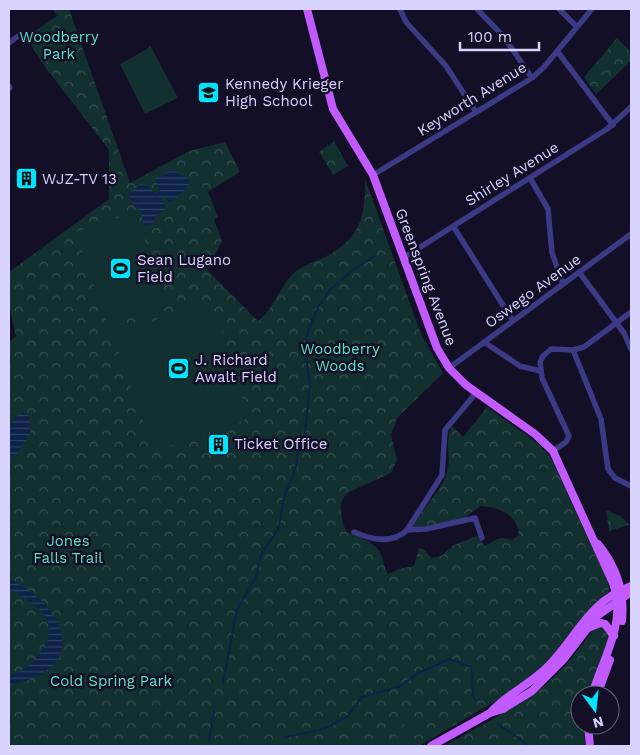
<svg xmlns="http://www.w3.org/2000/svg" width="640" height="755" font-family="'Work Sans',sans-serif">
	<style>
		.park { fill: url(#park-crowns) }
		.garden { fill: #12302f }
		.water { fill: url(#water-rules) }
		.lines { fill: none; stroke-linecap: round; stroke-linejoin: round }
		.stream { stroke: #0c2248; stroke-width: 2 }
		.minor { stroke: #3d3a85; stroke-width: 5.5 }
		.major { stroke: #c25bff; stroke-width: 8 }
		.labels { text-anchor: middle; dominant-baseline: central; stroke-width: 5; stroke-linejoin: round; paint-order: stroke }
		.park-label { font-size: 15px; fill: #5fe0c0; stroke: #130f26 }
		.poi-label { font-size: 15px; fill: #d9d4ff; stroke: #130f26; text-anchor: start }
		.street-label { font-size: 15px; fill: #d9d4ff; stroke: #130f26 }
	</style>
	<defs>
		<pattern id="park-crowns" width="20" height="18" patternUnits="userSpaceOnUse" patternTransform="scale(1.25)"><rect width="20" height="18" fill="#12302f"/><path d="M2 6a3 3 0 1 1 6 0M12 15a3 3 0 1 1 6 0" fill="none" stroke="#344d4e"/></pattern>
		<pattern id="water-rules" width="6" height="5" patternUnits="userSpaceOnUse" patternTransform="scale(1.25)"><rect width="6" height="5" fill="#0c2248"/><path d="M0 2.5h6" fill="none" stroke="#2f4163"/></pattern>
	</defs>
	<rect width="100%" height="100%" fill="#130f26"/>
	<path class="park" d="M53 9H69L130 183 189 151 225 142 240 172 208 192 218 217 214 219 222 241 207 270 258 321C275 308 279 286 295 272 302 266 314 262 323 258 361 238 365 219 365 179L421 334 443 373 397 418 391 435 397 460 391 473 347 493C337 504 341 519 346 531 356 537 371 540 378 549 383 555 383 566 388 574L399 569 414 566 419 548 423 549 432 558 441 556 454 545 479 535 484 546C498 541 496 535 512 540L519 535C518 514 498 507 480 506L466 517 455 521 412 528C421 510 439 494 446 475 453 458 443 444 452 426L463 437 487 407 536 442 550 456 608 581 609 592 583 617 543 667 518 688 419 746H9V342L16 336 9 304V272L109 199V150L45 67 26 37 57 16Z
		M617 38 631 52V61L596 94 584 77Z
		M334 141 348 166 333 175 319 152Z
		M606 510 620 516 630 525 609 531Z
		M599 626 604 627 610 636 589 695H580V725H584L585 746H444C477 727 514 710 544 686 564 670 579 648 595 628Z"/>
	<path class="garden" d="M150 45 178 98 145 114 120 64 147 49Z
		M135 212 167 305 108 325 76 232Z
		M204 303 213 329 220 325 248 419 167 447 158 444 147 433 111 330 143 319 144 324Z
		M409 716 419 733 411 737 402 720Z
		M398 722 407 739 400 743 391 726Z"/>
	<path class="water" d="M171 169 189 179V185L172 202 170 203 164 197 161 199 166 208 156 216 152 224 145 226 139 208 133 205 128 192 135 190 140 184 146 185 156 194 160 191 155 178 162 177Z
		M23 412 28 414 31 431 18 453 10 457C6 443 7 418 23 412Z
		M9 579C69 607 91 671 9 685V675C23 672 32 664 40 653 64 620 36 604 9 589Z"/>
	<g class="lines">
		<path class="stream" d="M223 684 237 609 256 577 261 555 278 529 285 495 296 467 298 451 305 432 310 386 305 350 308 331 318 307 329 291 350 272 375 256
			M498 724 530 746
			M285 737 320 730 335 723 348 716 362 697 401 686 418 673 450 659 471 667C475 678 469 689 475 700
			M208 746 214 712"/>
		<path class="minor" d="M400 9 406 22 446 66 476 112
			M477 9 504 37 532 78
			M559 9 577 27
			M9 43 21 34
			M557 51 613 125
			M9 86 10 88
			M373 175 532 78 544 67 592 9
			M530 178 548 209 552 253 563 284
			M453 226 513 321
			M403 258 607 129 631 107
			M579 272 624 333 631 349
			M484 342 520 366 540 371
			M573 350 601 419 608 469 615 478 631 486
			M449 368 631 234
			M553 451 566 442 569 436 542 378 540 362 543 356 551 349 573 350 584 347 631 312
			M407 530 426 529 475 518 482 538
			M354 532C372 540 393 544 407 530L442 475 445 430 476 393"/>
		<path class="major" d="M307 9 333 109 373 175 437 348 449 368 466 385 535 434 553 451 613 583C627 624 603 657 592 695
			M598 544C617 567 625 591 622 621
			M588 628 600 623 605 624 614 636
			M597 695 610 660
			M491 712C502 698 528 685 543 671 575 642 586 602 631 586
			M588 725 590 746
			M431 746 490 713 503 709 532 691 563 660 597 616 631 592"/>
	</g>
	<defs>
		<symbol id="school-square" viewBox="-11 -11 22 22"><rect x="-9" y="-9" width="18" height="18" rx="4" fill="#00e5ff" stroke="#130f26"/><path d="M0-5L7-2L0 1L-7-2ZM-4 1L0 2.5L4 1V4Q0 6-4 4Z" fill="#111"/></symbol>
		<symbol id="building-square" viewBox="-11 -11 22 22"><rect x="-9" y="-9" width="18" height="18" rx="4" fill="#00e5ff" stroke="#130f26"/><path d="M-4-6H4V6H1V3H-1V6H-4ZM-2.5-4.3h1.7v1.8h-1.7ZM.8-4.3h1.7v1.8H.8ZM-2.5-1h1.7V.8h-1.7ZM.8-1h1.7V.8H.8Z" fill="#111"/></symbol>
		<symbol id="stadium-square" viewBox="-11 -11 22 22"><rect x="-9" y="-9" width="18" height="18" rx="4" fill="#00e5ff" stroke="#130f26"/><path d="M0-5a6.5 5 0 1 0 0 10a6.5 5 0 1 0 0-10ZM-3.5-1.8h7v3.6h-7Z" fill="#111"/></symbol>
	</defs>
	<g fill-rule="evenodd">
		<use href="#school-square" x="196" y="80" width="25" height="25"/>
		<use href="#building-square" x="14" y="166" width="25" height="25"/>
		<use href="#stadium-square" x="108" y="256" width="25" height="25"/>
		<use href="#stadium-square" x="166" y="356" width="25" height="25"/>
		<use href="#building-square" x="206" y="432" width="25" height="25"/>
	</g>
	<g class="labels">
		<g class="park-label">
			<text x="59" y="37">Woodberry<tspan x="59" dy="17">Park</tspan></text>
			<text x="340" y="349">Woodberry<tspan x="340" dy="17">Woods</tspan></text>
			<text x="68" y="541">Jones<tspan x="68" dy="17">Falls Trail</tspan></text>
			<text x="111" y="681">Cold Spring Park</text>
		</g>
		<g class="poi-label">
			<text x="225" y="84">Kennedy Krieger<tspan x="225" dy="17">High School</tspan></text>
			<text x="42" y="179">WJZ-TV 13</text>
			<text x="137" y="260">Sean Lugano<tspan x="137" dy="17">Field</tspan></text>
			<text x="195" y="360">J. Richard<tspan x="195" dy="17">Awalt Field</tspan></text>
			<text x="234" y="444">Ticket Office</text>
		</g>
		<g class="street-label">
			<text transform="translate(472 99) rotate(-32)">Keyworth Avenue</text>
			<text transform="translate(512 174) rotate(-32)">Shirley Avenue</text>
			<text transform="translate(426 277) rotate(69)">Greenspring Avenue</text>
			<text transform="translate(533 291) rotate(-36)">Oswego Avenue</text>
		</g>
	</g>
	<rect width="640" height="755" fill="none" stroke="#d9d4ff" stroke-width="20"/>
	<g transform="translate(595 710) rotate(165)"><circle r="24" fill="#130f26" stroke="#625e7d"/>
	<path d="M0-4L9 19L0 12L-9 19Z" fill="#00e5ff"/>
	<text y="-8" font-size="14" font-weight="bold" text-anchor="middle" fill="#d9d4ff">N</text>
	</g>
	<path d="M460 42v8h79v-8" fill="none" stroke="#d9d4ff" stroke-width="2.5"/>
	<text x="468" y="42" font-size="15" fill="#d9d4ff" stroke="#130f26" stroke-width="4" paint-order="stroke">100 m</text>
</svg>
